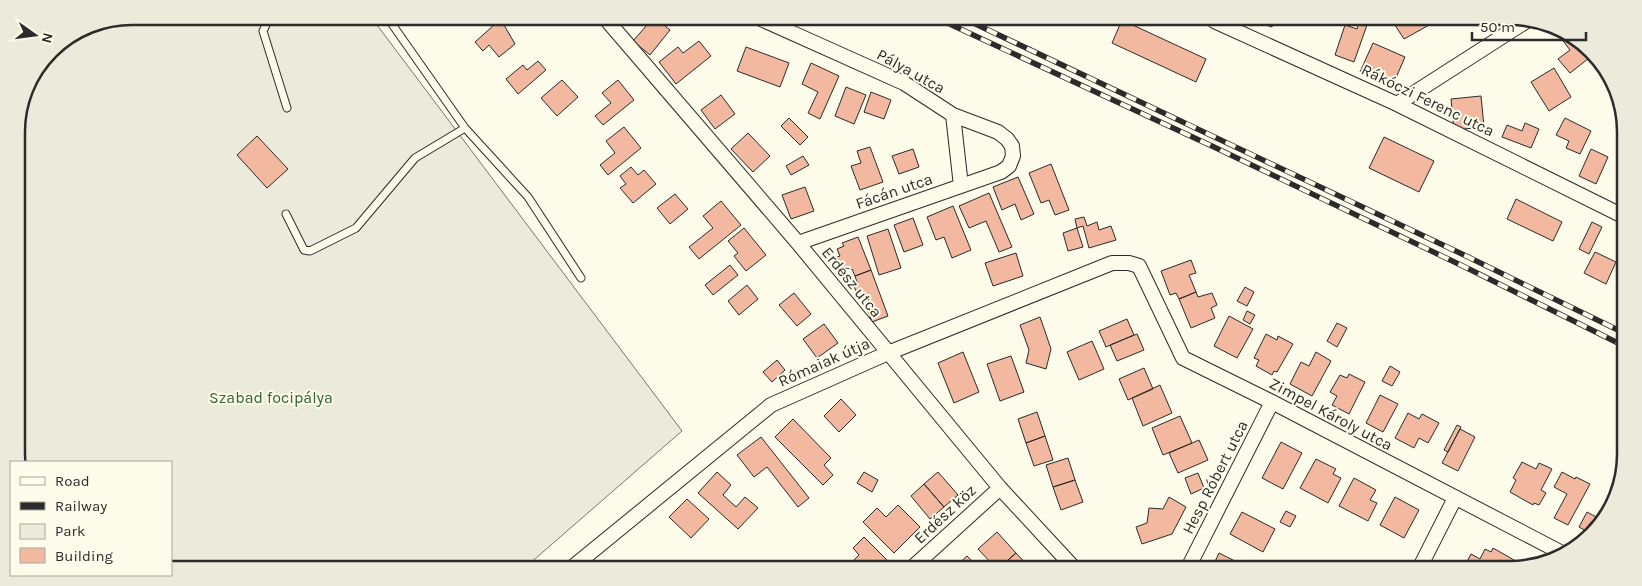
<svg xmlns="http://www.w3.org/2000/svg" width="1642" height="586" font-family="Karla,sans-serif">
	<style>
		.green { fill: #ecebdb; stroke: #74746e }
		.building { fill: #f2b8a0; stroke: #2b2b2b }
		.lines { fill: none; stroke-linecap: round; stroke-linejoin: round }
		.service-casing { stroke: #2b2b2b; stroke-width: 9 }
		.minor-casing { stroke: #2b2b2b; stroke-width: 16 }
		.service { stroke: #fdfbea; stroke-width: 7 }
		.minor { stroke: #fdfbea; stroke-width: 14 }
		.rail-casing { stroke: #2b2b2b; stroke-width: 5.5 }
		.rail { stroke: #fdfbea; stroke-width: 4; stroke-dasharray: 11; stroke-linecap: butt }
		.labels { text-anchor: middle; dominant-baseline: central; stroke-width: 4; stroke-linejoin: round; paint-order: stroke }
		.street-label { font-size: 16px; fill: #2b2b2b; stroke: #fdfbea }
		.park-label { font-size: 16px; fill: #34623c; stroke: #fdfbea }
		.rim { fill: none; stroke: #2b2b2b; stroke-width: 2.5 }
	</style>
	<rect width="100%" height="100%" fill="#fdfbea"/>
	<path class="green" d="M132 16 371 17 682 431 528 565 171 564V462H18L17 124 28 81 56 45 88 25Z"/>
	<path class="building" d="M641 18H655L670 30 650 55 633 41 647 25 640 20Z
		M1122 20 1206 59 1196 82 1112 43Z
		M1253 21H1274L1272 27Z
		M1359 22H1368L1354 62 1335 55 1345 25 1357 29Z
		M1393 22H1430L1431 24 1404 39Z
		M494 25H504L515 44 499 57 489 45 483 51 475 42Z
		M1560 31 1593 55 1570 73 1558 59 1570 50 1557 33Z
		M699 41 711 56 676 84 659 62 678 47 683 53Z
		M1373 43 1405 57 1392 87 1360 72Z
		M746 47 789 63 780 87 737 71Z
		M538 61 546 70 518 94 506 79 523 65 527 70Z
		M811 63 839 76 820 119 808 113 818 92 802 84Z
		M1554 68 1571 97 1549 111 1531 82Z
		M562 80 578 97 557 116 541 98Z
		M618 80 634 100 603 125 595 116 611 103 602 93Z
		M846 87 866 95 854 124 835 116Z
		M871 92 891 100 884 119 864 112Z
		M721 95 735 114 715 129 701 110Z
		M1481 96 1484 127 1454 130 1451 99Z
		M789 118 808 137 800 145 781 126Z
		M1565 118 1591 131 1580 154 1566 148 1569 141 1556 135Z
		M1525 123 1539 129 1531 148 1502 137 1507 125 1522 131Z
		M624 127 641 148 608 175 600 165 615 153 606 141Z
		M748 133 770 156 753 172 731 149Z
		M257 136 288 169 267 188 237 155Z
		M1384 137 1434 161 1419 192 1369 168Z
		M870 147 883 182 860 190 851 166 861 163 857 151Z
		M913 149 919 167 899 174 892 156Z
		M1591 149 1608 157 1596 184 1579 176Z
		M803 156 809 165 791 175 786 166Z
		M1051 164 1069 210 1055 215 1049 200 1041 203 1029 173Z
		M631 167 638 175 644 170 656 184 633 203 620 188 626 184 620 176Z
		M1018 177 1034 214 1021 220 1015 204 1002 210 993 187Z
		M805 187 814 211 791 219 782 195Z
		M989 193 1012 247 999 252 986 221 969 228 959 206Z
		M675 194 688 209 670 224 657 208Z
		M1516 199 1562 222 1553 241 1507 219Z
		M721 201 741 225 699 259 689 247 713 228 703 216Z
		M953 206 971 250 952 258 944 237 936 240 927 217Z
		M1084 217 1087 226 1097 222 1099 230 1111 226 1116 240 1089 248 1083 226 1077 228 1075 219Z
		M913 218 923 245 904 252 894 225Z
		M1592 222 1602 227 1589 254 1579 249Z
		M744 228 766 255 746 271 734 256 738 253 728 241Z
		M1077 228 1083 247 1068 251 1063 233Z
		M888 229 901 268 879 275 867 236Z
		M858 237 871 270 855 276 852 269 846 271 845 268 836 271 832 259 840 256 837 249 844 246 842 243Z
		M1595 252 1616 262 1606 284 1584 273Z
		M1016 253 1023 276 993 286 985 263Z
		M1191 260 1196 273 1189 275 1196 292 1179 299 1176 293 1170 295 1161 271Z
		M730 265 738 275 713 295 705 285Z
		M871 270 888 316 872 322 863 298 859 300 854 286 858 285 855 276Z
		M747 285 758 299 739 315 728 301Z
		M1245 287 1254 292 1247 306 1237 301Z
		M1196 292 1198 297 1212 293 1217 305 1211 308 1215 318 1191 328 1179 299Z
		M794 293 811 314 797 326 779 305Z
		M1247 311 1255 315 1250 324 1243 320Z
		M1229 316 1253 329 1237 358 1214 346Z
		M1040 317 1051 349 1046 369 1026 363 1029 350 1020 325Z
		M1127 319 1134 335 1106 347 1099 331Z
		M1337 323 1347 328 1337 347 1327 341Z
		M824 324 838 343 817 358 803 339Z
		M1137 334 1144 350 1117 361 1110 345Z
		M1266 334 1277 340 1278 336 1293 344 1277 372 1274 371 1272 375 1256 366 1259 360 1254 358Z
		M1092 341 1104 369 1079 380 1067 352Z
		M963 352 979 392 954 403 938 363Z
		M1316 352 1331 361 1312 396 1290 384 1301 362 1309 366Z
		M1011 356 1024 392 1000 401 987 364Z
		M777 360 785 370 772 382 763 372Z
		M1390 366 1400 372 1392 386 1382 381Z
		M1144 368 1153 389 1128 400 1119 379Z
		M1349 374 1365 382 1349 414 1332 405 1337 396 1330 392 1340 375 1347 378Z
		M1160 385 1172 413 1143 426 1132 398Z
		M1380 395 1398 404 1383 432 1366 423Z
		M841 399 856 415 839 432 824 416Z
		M1037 412 1045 436 1026 443 1018 419Z
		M1408 413 1419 419 1422 414 1439 423 1428 443 1419 438 1414 448 1395 438Z
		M1180 416 1192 443 1163 455 1152 428Z
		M793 419 831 458 824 465 833 475 823 485 775 437Z
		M1457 425 1461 427 1448 452 1444 450Z
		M1460 429 1475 437 1458 471 1442 463Z
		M1045 436 1053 460 1034 466 1026 443Z
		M761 437 809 498 798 507 767 467 754 477 737 455Z
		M1199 440 1208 460 1178 473 1169 453Z
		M1281 442 1302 453 1283 489 1262 478Z
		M1068 458 1075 480 1053 487 1046 465Z
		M1316 459 1336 469 1333 474 1341 478 1328 503 1300 488Z
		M1522 462 1536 469 1539 463 1552 469 1541 490 1546 493 1539 505 1534 503 1533 505 1510 492 1516 480 1513 478Z
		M717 472 731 485 723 495 736 507 745 497 758 508 738 529 698 493Z
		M864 472 878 480 872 492 857 483Z
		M938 472 958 495 944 507 924 484Z
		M1562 472 1575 479 1576 477 1590 484 1568 525 1554 518 1567 494 1554 487Z
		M1198 473 1204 488 1191 494 1185 478Z
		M1354 478 1376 490 1370 500 1377 503 1368 521 1339 506Z
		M1075 480 1083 502 1061 510 1053 487Z
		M924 484 944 507 930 519 911 496Z
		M1169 497 1186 507 1172 534 1142 544 1136 527 1147 523 1149 508 1163 509Z
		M1395 497 1419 510 1404 538 1380 525Z
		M687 499 709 519 691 538 669 517Z
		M1606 504 1609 506 1590 533 1579 527 1587 512 1598 518Z
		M898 505 920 527 894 553 863 522 877 508 886 517Z
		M1286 511 1296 516 1290 527 1280 522Z
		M1242 512 1275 529 1263 552 1230 534Z
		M997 532 1016 553 1000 567H995L978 549Z
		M864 537 888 561 882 567H847L859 555 853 548Z
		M1493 548 1514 560 1512 563 1517 566 1516 570 1469 569 1464 567 1471 554 1480 559 1485 549 1491 552Z
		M1016 553 1030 568 1000 567Z
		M1219 553 1249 568H1212Z
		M967 556 978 567H955Z"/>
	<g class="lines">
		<defs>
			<path id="service" d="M270 17 263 31 287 108
				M387 17 465 128 528 197 581 278
				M286 214 304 250 310 251 356 228 415 158 465 128"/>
			<path id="minor" d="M605 18 798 243 1000 488 1074 568
				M761 19 904 83 953 115 998 132 1007 139 1012 146 1013 156 1009 166 1001 172 798 243
				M1214 21 1397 104 1623 216
				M1397 104 1525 22
				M953 115 961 186
				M574 566 771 405 888 353 1112 263H1129L1139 266 1183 358 1272 402 1562 553
				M913 567 1000 488
				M1188 568 1272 402
				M1419 569 1455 498"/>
		</defs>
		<use href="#service" class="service-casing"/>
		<use href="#minor" class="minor-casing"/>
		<use href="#service" class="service"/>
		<use href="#minor" class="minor"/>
		<defs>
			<path id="rail" d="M941 20 1214 147 1469 269 1622 345
				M967 20 1462 254 1622 332"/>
		</defs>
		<use href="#rail" class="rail-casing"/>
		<use href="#rail" class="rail"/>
	</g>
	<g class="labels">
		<g class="street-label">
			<text transform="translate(911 71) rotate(29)">Pálya utca</text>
			<text transform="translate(1428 100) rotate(26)">Rákóczi Ferenc utca</text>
			<text transform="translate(894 191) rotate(-19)">Fácán utca</text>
			<text transform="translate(852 282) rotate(51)">Erdész utca</text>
			<text transform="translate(824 362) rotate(-24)">Rómaiak útja</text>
			<text transform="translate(1331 414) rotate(28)">Zimpel Károly utca</text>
			<text transform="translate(1215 477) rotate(-63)">Hesp Róbert utca</text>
			<text transform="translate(945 514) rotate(-43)">Erdész köz</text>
		</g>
		<g class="park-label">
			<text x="271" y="397">Szabad focipálya</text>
		</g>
	</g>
	<path d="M0 0H1642V586H0ZM132 25H1510A107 107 0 0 1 1617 132V454A107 107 0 0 1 1510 561H132A107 107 0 0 1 25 454V132A107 107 0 0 1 132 25Z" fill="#eceadb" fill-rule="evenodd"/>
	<path class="rim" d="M132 25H1510A107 107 0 0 1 1617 132V454A107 107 0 0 1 1510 561H132A107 107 0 0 1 25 454V132A107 107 0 0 1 132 25Z"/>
	<rect x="10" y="461" width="162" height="115" fill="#fdfbea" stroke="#a9a89e"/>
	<rect x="20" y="477" width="25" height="8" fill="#fdfbea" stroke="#a9a89e"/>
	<text x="55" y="486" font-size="15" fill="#2b2b2b">Road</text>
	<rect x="20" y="502" width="25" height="8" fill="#2b2b2b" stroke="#a9a89e"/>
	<text x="55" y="511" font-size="15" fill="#2b2b2b">Railway</text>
	<rect x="20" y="524" width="25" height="15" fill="#ecebdb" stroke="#a9a89e"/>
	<text x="55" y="536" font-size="15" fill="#2b2b2b">Park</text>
	<rect x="20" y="548" width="25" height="15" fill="#f2b8a0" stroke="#a9a89e"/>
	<text x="55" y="561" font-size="15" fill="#2b2b2b">Building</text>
	<g transform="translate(35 35) rotate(104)" stroke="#fdfbea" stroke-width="4" paint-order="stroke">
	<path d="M0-4L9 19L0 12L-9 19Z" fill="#2b2b2b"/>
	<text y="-8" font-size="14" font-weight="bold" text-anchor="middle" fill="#2b2b2b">N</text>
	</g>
	<path d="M1472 32v8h114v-8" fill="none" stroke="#2b2b2b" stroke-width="2.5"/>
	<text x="1480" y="32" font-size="15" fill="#2b2b2b" stroke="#fdfbea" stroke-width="4" paint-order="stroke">50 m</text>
</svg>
